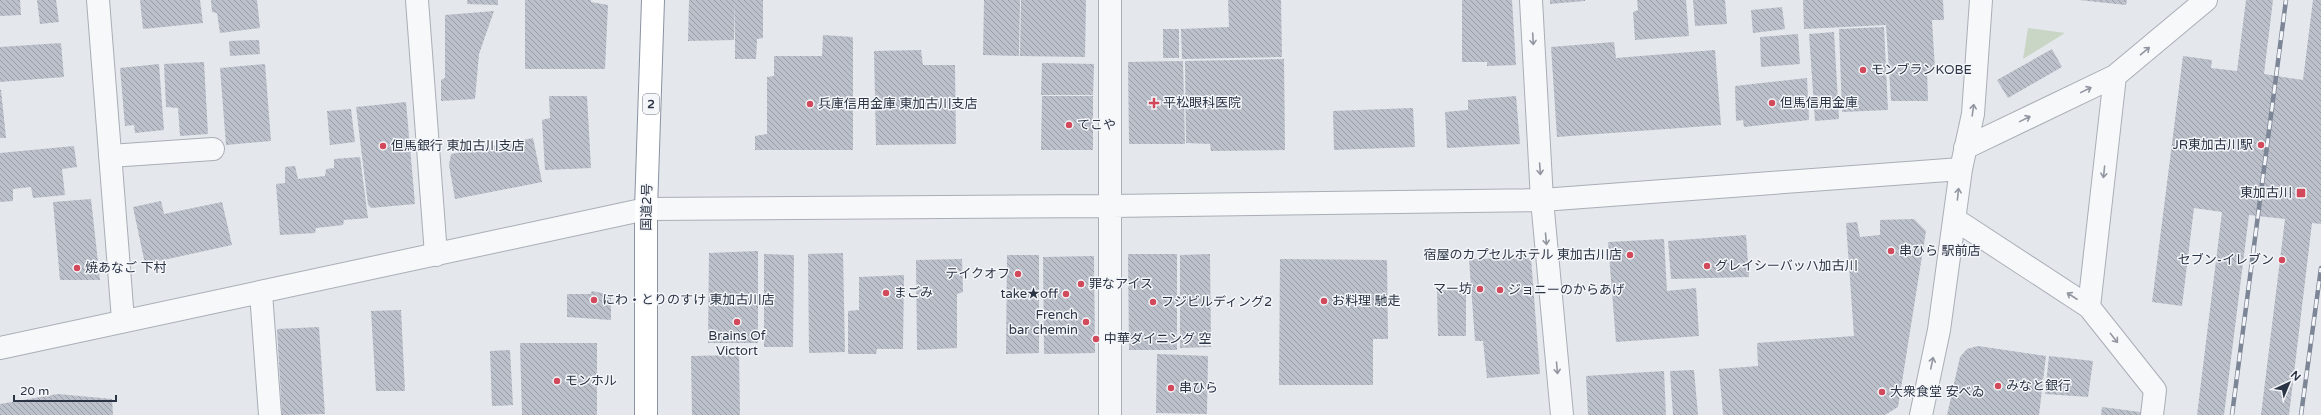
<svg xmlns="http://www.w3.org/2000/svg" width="2321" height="415" font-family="'Varela Round','Noto Sans JP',sans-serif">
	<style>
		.green { fill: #c9d6c5 }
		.building { fill: url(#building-back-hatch) }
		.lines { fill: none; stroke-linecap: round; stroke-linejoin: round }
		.minor-casing { stroke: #a9aeb7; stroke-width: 24 }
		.highway-casing { stroke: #8b94a3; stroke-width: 24 }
		.minor { stroke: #f7f8fa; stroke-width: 22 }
		.highway { stroke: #fff; stroke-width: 22 }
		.rail-casing { stroke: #7d8696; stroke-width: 4.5 }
		.rail { stroke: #f4f6f9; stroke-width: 3; stroke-dasharray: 9; stroke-linecap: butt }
		.oneway { stroke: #9196a0 }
		.poi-dot { fill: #d1495b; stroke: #f4f6f9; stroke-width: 1.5 }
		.labels { text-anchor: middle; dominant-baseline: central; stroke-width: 3; stroke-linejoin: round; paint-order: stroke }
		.shield { fill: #f4f6f9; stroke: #676e7b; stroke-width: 1 }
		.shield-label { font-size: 12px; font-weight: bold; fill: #2b3445 }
		.poi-label { font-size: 13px; fill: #2b3445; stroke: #f4f6f9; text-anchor: start }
		.street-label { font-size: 13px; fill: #2b3445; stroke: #f4f6f9 }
	</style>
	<defs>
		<pattern id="building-back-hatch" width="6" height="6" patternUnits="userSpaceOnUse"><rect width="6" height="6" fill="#bbc0ca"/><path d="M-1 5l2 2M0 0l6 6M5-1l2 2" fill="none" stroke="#989da6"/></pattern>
	</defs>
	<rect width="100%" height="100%" fill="#e4e7ec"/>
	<path class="green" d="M2028 28 2065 33 2023 59Z"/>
	<path class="building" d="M0 0H20L21 15 0 16Z
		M37 0H56L59 22 40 24Z
		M140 0H200L203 23 143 29Z
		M211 0H257L260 28 220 33 217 13 212 12Z
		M467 0H498V5L467 4Z
		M525 0H591V2L608 5 605 69H525Z
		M689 0H735L734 40 688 41Z
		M735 0H763V38L757 39 756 59H735Z
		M984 0H1020L1019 56 983 55Z
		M1021 0H1086L1085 57 1020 56Z
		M1228 0H1281L1282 57 1182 59 1181 29 1229 27Z
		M1462 0H1512L1516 65 1487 66V62H1462Z
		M1550 0H1585V1L1550 4Z
		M1637 0H1686L1689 36 1635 40 1633 12 1638 10Z
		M1693 0H1725L1727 24 1695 26Z
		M1803 0H1943L1944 20H1932L1935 70H1927L1928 101H1891L1886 25 1804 29Z
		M2079 0H2127L2126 5Z
		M2246 0H2273L2264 74 2303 80 2313 0H2321V224L2312 223 2289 415H2261L2285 219 2249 215 2224 415H2197L2222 212 2194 208 2182 306 2152 302 2183 56 2212 60 2211 68 2237 71Z
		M1782 7 1785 29 1753 33 1751 10Z
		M494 11 479 54 475 99 441 101V80L445 78V15Z
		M1884 27 1888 110 1842 112 1839 29Z
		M1163 29H1179V58H1163Z
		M1834 32 1839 119 1815 121 1809 34Z
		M1798 34 1800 64 1761 67 1760 37Z
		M823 35 853 37V150H755V136L767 134V77L774 76V56H822Z
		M259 40 260 54 230 56 229 41Z
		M1614 42 1616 58 1715 50 1721 125 1557 137 1551 47Z
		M61 43 64 77 0 82V47Z
		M2052 49 2062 67 2008 98 1997 80Z
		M921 50 923 65H955L956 144 876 145 874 51Z
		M1284 59 1285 150 1211 151 1210 144 1186 143 1185 61Z
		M1183 61 1185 144H1129L1128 62Z
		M204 62 208 134 180 136 178 108 166 107 164 64Z
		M1042 63 1094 64 1093 95H1041Z
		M159 64 164 130 135 133 134 125 125 126 120 68Z
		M265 64 271 141 226 145 220 68Z
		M1807 78 1809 120 1744 127 1743 120 1736 121 1735 86Z
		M0 90H1L6 138H0Z
		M549 96H587L591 168 545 170 542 120 550 118Z
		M1042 96H1093V150H1041Z
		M1516 96 1520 144 1447 148 1445 112 1468 110V100Z
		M406 102 415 204 371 208 368 205 356 107Z
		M1413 108 1415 147 1334 150 1333 111Z
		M351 109 355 142 330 145 327 111Z
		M533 138 542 182 455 199 449 165 451 154Z
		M74 146 77 167 62 169 65 195 33 198 31 187 13 189V201L0 202V153Z
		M360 157 368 218 344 220 343 225 316 228 315 233 280 235 276 184 285 183V167L295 166 298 179 325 176 326 169 334 168V159Z
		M91 199 100 280H60L53 202Z
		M161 201 164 214 222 202 232 245 145 264 133 207Z
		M1914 219 1926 231 1898 407 1885 415H1723L1719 369 1758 366 1757 343 1854 336 1846 223 1857 222 1860 237 1880 235V220Z
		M1746 235 1749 277 1671 279 1668 241Z
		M1664 239 1667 291 1696 288 1699 336 1616 342 1608 242Z
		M758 251V343H708L709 253Z
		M843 253 845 352 809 353 808 254Z
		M764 254 794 255 793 347H764Z
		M1128 254H1177V350H1129Z
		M1210 254 1211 347 1180 348V255Z
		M1007 255H1039V353L1006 354Z
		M1094 256 1095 353 1044 354 1043 257Z
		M1531 258 1540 374 1487 378 1483 341H1475L1469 259Z
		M962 259 963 292 957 294V348L917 350 916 260Z
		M1280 259 1387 260 1388 339H1373V385H1279Z
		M904 275 903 349H877L876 354H848V311L859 310V277Z
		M1437 290H1466V336H1438Z
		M592 291 611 295V320L567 317V294H590Z
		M401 310 405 391H376L371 311Z
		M319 327 325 414 282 415 277 329Z
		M520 343H597V415H522Z
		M1978 346 2046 356 2039 415H1947L1960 357 1967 349Z
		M510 350 513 405 492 406 490 351Z
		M1157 354 1208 356 1207 414 1156 413Z
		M739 355 740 415H692L691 356Z
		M2049 356 2093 361 2088 397 2045 394Z
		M1694 370 1698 415H1673L1670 371Z
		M1664 371 1666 415H1588L1586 376Z
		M58 394 112 399 113 415H0V404Z
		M2102 407 2148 413V415H2101Z"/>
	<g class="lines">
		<defs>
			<path id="minor" d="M98 0 123 320
				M417 0 436 255
				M1531 0 1542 200 1562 415
				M2115 76 2206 0
				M110 156 213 149
				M1956 220 2089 307 2115 76 1965 148
				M261 293 270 415
				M2089 307 2155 390 2152 415
				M0 348 646 209 1111 206 1542 200 1961 169
				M1110 415V0
				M1921 415 1939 330 1961 169 1973 114 1981 0"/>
			<path id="highway" d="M646 415V209L653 0"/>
		</defs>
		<use href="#minor" class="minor-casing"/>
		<use href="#highway" class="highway-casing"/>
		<use href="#minor" class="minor"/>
		<use href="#highway" class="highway"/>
		<defs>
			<path id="rail" d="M2232 415 2286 0
				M2301 415 2321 268"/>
		</defs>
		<use href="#rail" class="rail-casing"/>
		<use href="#rail" class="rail"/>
	</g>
	<defs><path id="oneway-shaft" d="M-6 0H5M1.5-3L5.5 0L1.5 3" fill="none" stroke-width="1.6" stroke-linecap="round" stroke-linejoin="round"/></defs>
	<g class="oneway">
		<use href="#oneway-shaft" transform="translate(1533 39) rotate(87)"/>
		<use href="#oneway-shaft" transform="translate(2145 51) rotate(-40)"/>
		<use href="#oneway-shaft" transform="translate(2086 90) rotate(-26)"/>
		<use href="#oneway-shaft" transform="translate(1973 110) rotate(-82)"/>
		<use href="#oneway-shaft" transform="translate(2025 119) rotate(-26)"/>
		<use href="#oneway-shaft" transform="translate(1540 169) rotate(86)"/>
		<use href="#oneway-shaft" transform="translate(2104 172) rotate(96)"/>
		<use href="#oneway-shaft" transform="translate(1958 194) rotate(-84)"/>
		<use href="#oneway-shaft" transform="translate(1546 239) rotate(85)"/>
		<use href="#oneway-shaft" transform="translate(2072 296) rotate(-147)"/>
		<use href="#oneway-shaft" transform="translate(2114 338) rotate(52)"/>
		<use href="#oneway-shaft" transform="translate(1932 363) rotate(-78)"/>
		<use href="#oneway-shaft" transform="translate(1557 368) rotate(85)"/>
	</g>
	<g class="poi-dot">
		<circle cx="1863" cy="70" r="4"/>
		<path d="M1152 97h4v4h4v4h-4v4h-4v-4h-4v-4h4z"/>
		<circle cx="1772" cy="103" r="4"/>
		<circle cx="810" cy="104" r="4"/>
		<circle cx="1069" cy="125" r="4"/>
		<circle cx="2261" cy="145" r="4"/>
		<circle cx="383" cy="146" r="4"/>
		<rect x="2296" y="188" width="10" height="10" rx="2"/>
		<circle cx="1891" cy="251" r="4"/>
		<circle cx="1630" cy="255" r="4"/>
		<circle cx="2282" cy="260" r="4"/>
		<circle cx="1707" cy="266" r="4"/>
		<circle cx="77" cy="268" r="4"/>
		<circle cx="1018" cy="274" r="4"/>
		<circle cx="1081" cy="284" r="4"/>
		<circle cx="1480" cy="289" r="4"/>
		<circle cx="1500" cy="290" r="4"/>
		<circle cx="886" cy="293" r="4"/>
		<circle cx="1066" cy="294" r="4"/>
		<circle cx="594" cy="300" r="4"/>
		<circle cx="1324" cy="301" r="4"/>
		<circle cx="1153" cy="302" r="4"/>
		<circle cx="737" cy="322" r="4"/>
		<circle cx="1086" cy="322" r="4"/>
		<circle cx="1096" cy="339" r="4"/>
		<circle cx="557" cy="381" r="4"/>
		<circle cx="1998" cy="386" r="4"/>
		<circle cx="1171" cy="388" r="4"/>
		<circle cx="1882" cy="392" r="4"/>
	</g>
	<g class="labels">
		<rect class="shield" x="643" y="94" width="16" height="20" rx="3"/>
		<g class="shield-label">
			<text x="651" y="104">2</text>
		</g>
		<g class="poi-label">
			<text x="1871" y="70">モンブランKOBE</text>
			<text x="1163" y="103">平松眼科医院</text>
			<text x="1780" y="103">但馬信用金庫</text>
			<text x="818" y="104">兵庫信用金庫 東加古川支店</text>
			<text x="1077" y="125">てこや</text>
			<text x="2253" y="145" text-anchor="end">JR東加古川駅</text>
			<text x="391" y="146">但馬銀行 東加古川支店</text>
			<text x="2292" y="193" text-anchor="end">東加古川</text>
			<text x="1899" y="251">串ひら 駅前店</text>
			<text x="1622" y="255" text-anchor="end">宿屋のカプセルホテル 東加古川店</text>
			<text x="2274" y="260" text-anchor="end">セブン-イレブン</text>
			<text x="1715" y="266">グレイシーバッハ加古川</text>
			<text x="85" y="268">焼あなご 下村</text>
			<text x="1010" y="274" text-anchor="end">テイクオフ</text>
			<text x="1089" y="284">罪なアイス</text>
			<text x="1472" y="289" text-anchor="end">マー坊</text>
			<text x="1508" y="290">ジョニーのからあげ</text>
			<text x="894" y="293">まごみ</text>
			<text x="1058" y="294" text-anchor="end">take★off</text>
			<text x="602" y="300">にわ・とりのすけ 東加古川店</text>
			<text x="1332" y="301">お料理 馳走</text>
			<text x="1161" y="302">フジビルディング2</text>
			<text x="1078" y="315" text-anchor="end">French<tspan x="1078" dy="15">bar chemin</tspan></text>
			<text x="737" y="336" text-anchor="middle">Brains Of<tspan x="737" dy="15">Victort</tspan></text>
			<text x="1104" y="339">中華ダイニング 空</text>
			<text x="565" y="381">モンホル</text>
			<text x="2006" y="386">みなと銀行</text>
			<text x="1179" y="388">串ひら</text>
			<text x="1890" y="392">大衆食堂 安べゐ</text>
		</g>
		<g class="street-label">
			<text transform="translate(647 207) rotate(-89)">国道2号</text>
		</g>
	</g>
	<g transform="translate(2289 383) rotate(44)" stroke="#f4f6f9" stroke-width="3" paint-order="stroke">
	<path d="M0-3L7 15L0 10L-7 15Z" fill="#2b3445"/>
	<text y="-6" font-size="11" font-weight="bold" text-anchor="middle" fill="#2b3445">N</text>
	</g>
	<path d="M14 395v6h102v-6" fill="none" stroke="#2b3445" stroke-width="2"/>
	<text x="20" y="395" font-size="12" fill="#2b3445" stroke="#f4f6f9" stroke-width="3" paint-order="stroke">20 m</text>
</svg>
